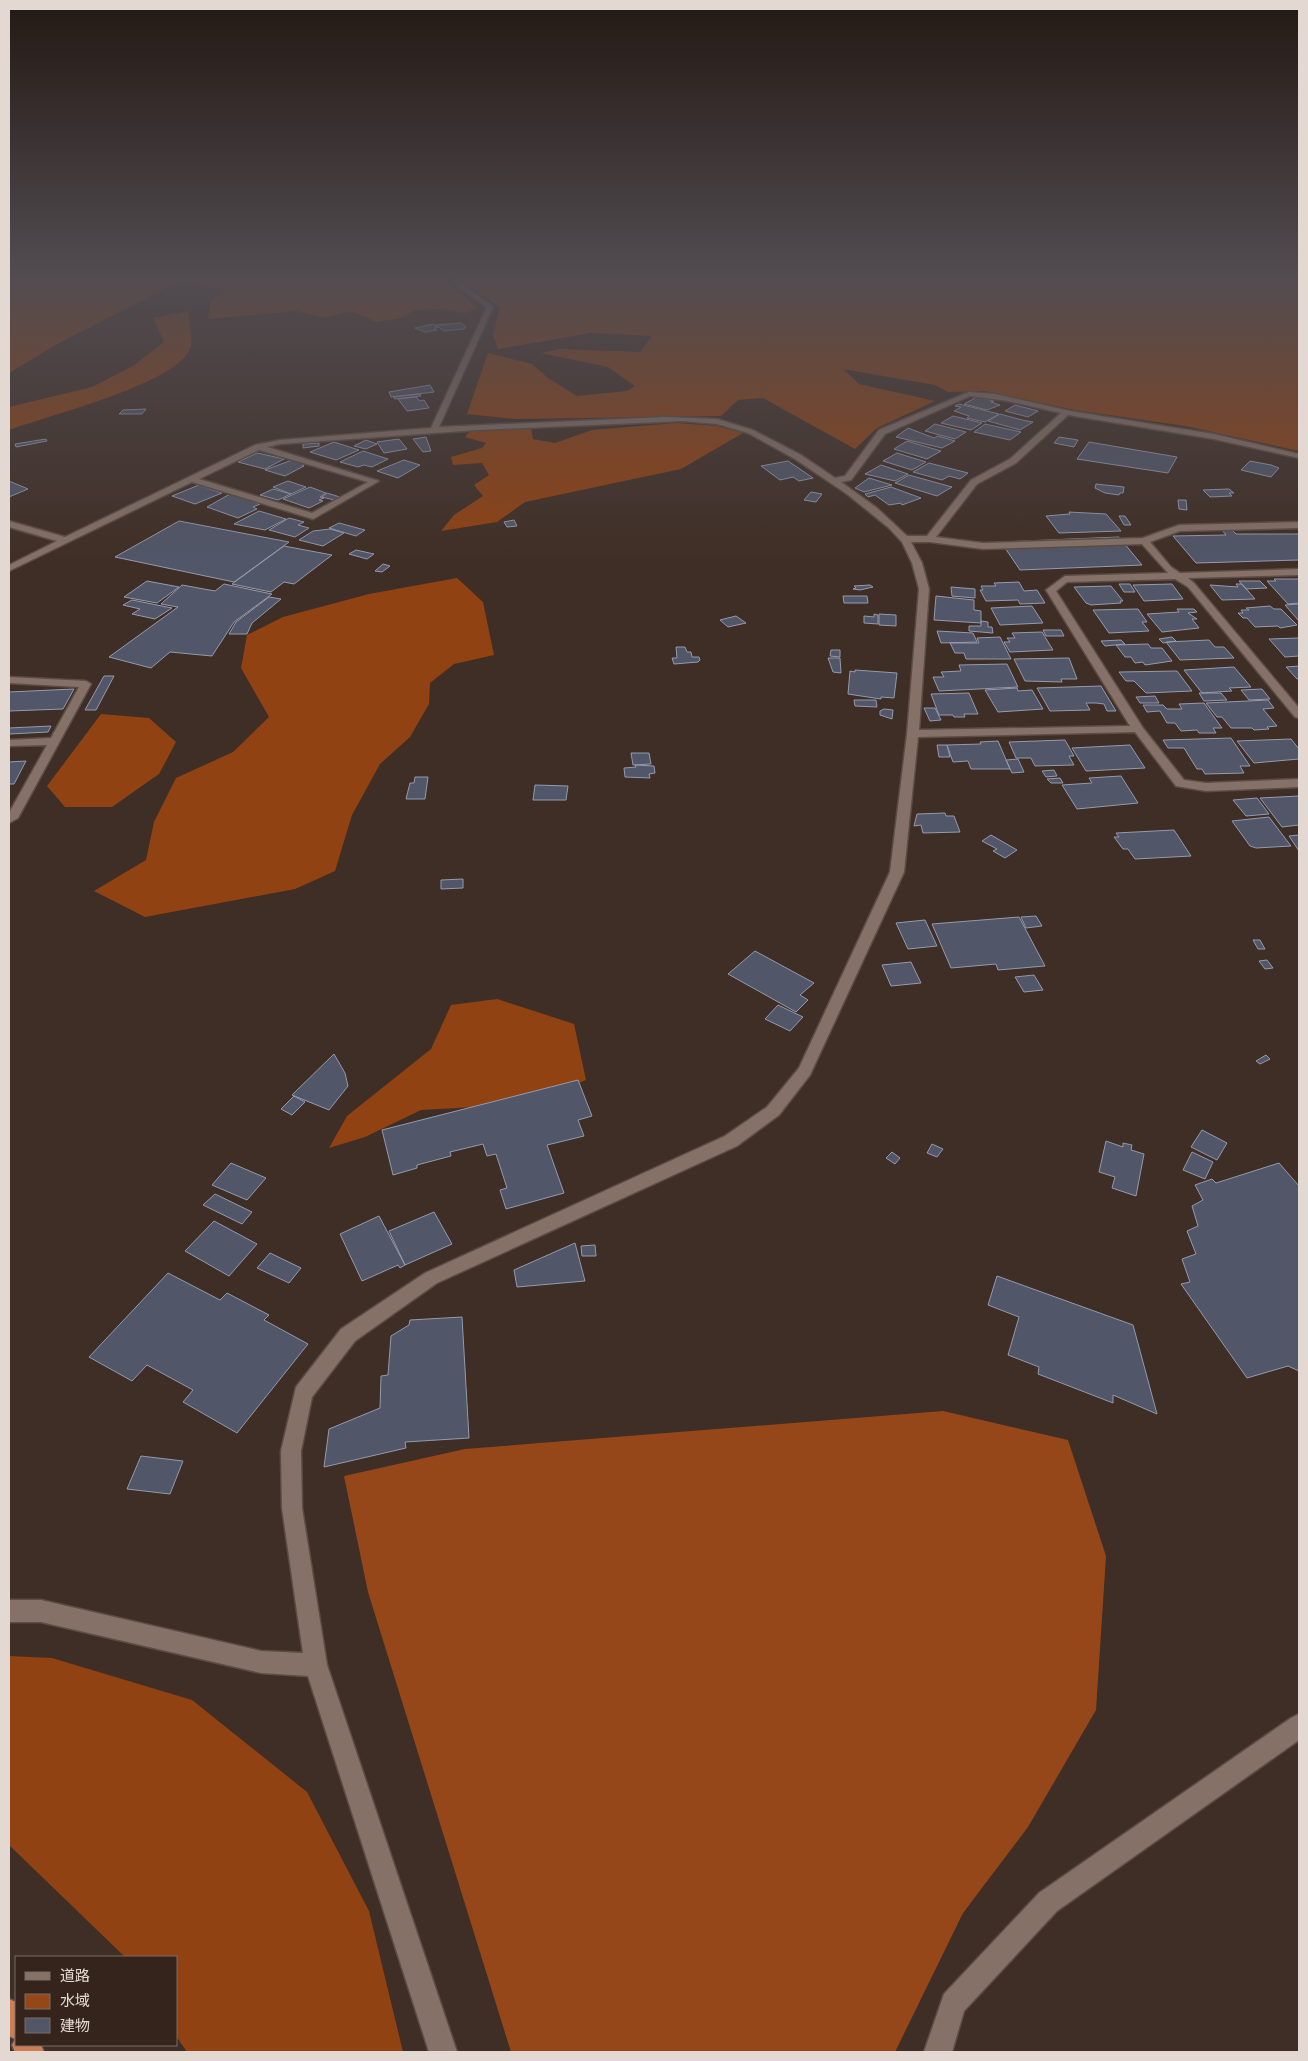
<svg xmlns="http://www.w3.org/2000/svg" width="1308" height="2061" font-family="'Playfair Display','Noto Sans JP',serif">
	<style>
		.forest { fill: #904212 }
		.water { fill: #964719 }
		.building { fill: #515668; stroke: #949aae }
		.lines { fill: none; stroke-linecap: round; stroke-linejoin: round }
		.minor-casing { stroke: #5b4c45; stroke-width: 3 }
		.highway-casing { stroke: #5b4c45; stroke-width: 3 }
		.minor { fill: #857167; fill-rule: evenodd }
		.highway { fill: #ce7e55; fill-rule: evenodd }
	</style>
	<rect width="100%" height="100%" fill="#3f2e25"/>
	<path class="forest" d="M9 274H447L445 280 478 308 466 313 439 309 416 310 401 318 376 322 352 311 324 318 297 311 208 319 211 301 222 290 188 282 167 288 59 343 9 373Z
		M462 274H1299V451L1185 426 1075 410 985 391 948 392 935 385 843 369 859 384 935 401 877 428 855 449 763 398 738 400 721 416 516 419 467 414 488 353 532 364 548 378 577 396 627 391 635 386 608 367 541 353 560 349 640 352 652 336 591 333 498 349 493 335 500 307 460 280Z
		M188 311C188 322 194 339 190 349 176 384 46 416 9 430V407L92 387 133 366 164 342 153 318Z
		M676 423 717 426 743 433 681 469 525 502 497 522 441 531 454 515 483 496 474 485 489 475 482 463 453 465 451 457 482 448 486 443 465 437 470 431 531 428 533 439 555 443 592 430Z
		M457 578 483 602 494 655 454 664 430 683 429 704 410 737 380 764 352 815 335 871 295 889 145 917 94 891 146 860 154 822 176 778 233 752 269 717 241 668 247 635 283 617 369 594Z
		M101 714 149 718 176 742 159 774 112 807H65L47 786Z
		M497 999 574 1024 586 1080 526 1104 421 1110 365 1137 329 1148 347 1116 431 1049 451 1005Z
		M9 1656 52 1658 192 1700 307 1792 369 1911 403 2052H187L176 2036V1957H125L9 1845Z"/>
	<path class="water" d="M943 1411 1068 1440 1106 1556 1096 1710 1028 1827 963 1913 895 2052H511L368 1592 344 1476 465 1449Z"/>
	<path class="building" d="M461 323 466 327 464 329 444 331 436 325Z
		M433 324 438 327 434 328 437 330 425 332 415 328Z
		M430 385 434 392 391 397 389 392Z
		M420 394 421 396 395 399 393 397Z
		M416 397 420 401 424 400 429 408 407 411 398 399Z
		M977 397 994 401 991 402 1000 405 987 410 964 404Z
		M959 404 999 414 985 422 967 418 969 416 954 411 961 407 955 406Z
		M1015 405 1038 411 1028 417 1005 411Z
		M146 409 142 414H119L123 410Z
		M1000 414 1022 420 1033 422 1020 430 988 421Z
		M953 416 982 423 971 430 941 423Z
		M935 424 966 432 955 439 925 431Z
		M985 424 1021 432 1010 440 974 432Z
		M908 428 934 438 938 436 955 441 942 448 896 437Z
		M426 437 431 451 423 452 413 439Z
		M1059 437 1078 440 1074 447 1054 443Z
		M46 439 47 441 16 447 15 444Z
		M399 439 407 449 384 453 377 442Z
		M366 440 377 444 366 449 354 446Z
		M907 441 941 451 927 459 894 449Z
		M334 442 359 450 336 460 310 452Z
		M1089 442 1177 457 1168 473 1077 459Z
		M319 443V446L303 448V444Z
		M363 451 388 459 372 467 364 465 358 467 340 462Z
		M257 453 280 458H286L265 469 238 462Z
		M897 453 926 462 912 470 883 461Z
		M292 460 305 464 302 466H304L285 476 265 470Z
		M404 460 420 465 398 478 377 471Z
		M788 461 813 478 799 481 793 477 780 480 761 466Z
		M1250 461 1271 465 1279 468 1271 477 1241 470Z
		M929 463 968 473 960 479 949 476 942 480 913 472Z
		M881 465 908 474 895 481 865 474Z
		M909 475 952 487 937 496 895 483Z
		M869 478 892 485 864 492 855 488Z
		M9 481 28 489 9 497Z
		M288 481 306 487 291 494 273 487Z
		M1096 484 1124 487 1123 493H1120L1119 495 1105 493 1095 488Z
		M199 485 222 493 195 504 172 496Z
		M310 487 326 493 320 497 324 498 319 500 323 501 309 508 283 499Z
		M891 487 921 498 902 505 901 503 889 505 875 495 868 497 865 494Z
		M273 489 291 494 278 500 260 495Z
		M1229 489 1234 493H1229L1232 496 1210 497 1203 490Z
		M811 492 822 494 816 502 804 500Z
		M327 493 340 497 334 500 322 497Z
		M230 494 260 504 253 507 257 509 238 518 207 507Z
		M1178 500H1186L1187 510 1179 509Z
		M259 511 286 519 265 530 234 524Z
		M1069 512 1106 514 1121 531 1059 533 1046 516 1070 514Z
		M1119 516H1125L1131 525H1124Z
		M289 518 304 522 298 525 309 528 295 537 269 530Z
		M514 520 517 526 507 527 504 522Z
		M179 521 289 542 234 582 115 557Z
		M339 523 365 530 356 536 329 528Z
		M330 529 344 533 323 546 299 540 313 531Z
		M1222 530H1232L1236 534H1299V560L1196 563 1173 536 1226 535Z
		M1119 537 1142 565 1020 570 1001 542Z
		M284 546 332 555 294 584 284 582 271 592 232 584Z
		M356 550 374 554 367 559 349 554Z
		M383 564 390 566 382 572 375 571Z
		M1274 579H1299V603L1288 604 1267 581H1276Z
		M147 581 179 587 157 603 124 597Z
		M1239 581H1260L1267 588 1246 589Z
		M1019 582 1024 591 1037 590 1045 603 1020 604 1018 600 986 601 980 590H983L981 586H996L994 583Z
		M224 584 272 594 234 622 212 656 170 652 151 668 109 657 178 607 161 604 182 585 215 591Z
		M1119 584H1130L1135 592H1124Z
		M1172 584 1183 599 1144 601 1133 585Z
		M1236 584H1242L1255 599 1222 600 1210 585 1238 587Z
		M870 585 873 587 860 590 853 589 856 588 854 586Z
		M1111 586 1123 601H1120L1121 603 1091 605 1086 603 1074 587Z
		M951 587 975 589V598L952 596Z
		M843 596H867L868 603H844Z
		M936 596 974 600V610L981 611V623L934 620Z
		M269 597 281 599 252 623 247 634H229L236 622Z
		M132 600 172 608 155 619 132 614 140 609 123 605Z
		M1299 604V621L1285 605Z
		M1032 606 1043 623 1000 625 991 608Z
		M1270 606 1274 609H1281L1297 625 1280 628 1278 626 1255 627 1247 618H1243L1238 613H1243L1241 610H1249L1246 608Z
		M1138 609 1147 622H1142L1149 631 1109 633 1093 610Z
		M1177 609H1194L1197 612 1188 613 1197 619H1192L1199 628 1162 632 1147 614 1179 612Z
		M874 614 878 615V624L864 623V616L874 617Z
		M879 614 896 615V626L879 625Z
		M736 616 746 623 728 627 720 620Z
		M981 621 988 622V627H992L993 633 969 631V626H981Z
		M1043 630H1061L1064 636H1046Z
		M937 631 973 633 977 642 941 643Z
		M1042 632 1053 650 1010 652 1004 642H1010L1007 638H1015L1012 633Z
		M1000 637 1011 659H966L964 653H955L950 643H979L977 638Z
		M1172 637 1176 641 1163 643 1159 639Z
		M1299 638V656L1285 657 1269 639Z
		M1121 640 1125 644 1105 646 1101 641Z
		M1209 640 1215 647H1224L1234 658 1180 660 1166 642Z
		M1148 644 1151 648H1162L1172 661 1145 665 1143 662 1135 663 1131 657H1125L1116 645Z
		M676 647H685L687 652H691L692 657H699L700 660 698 662 674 664 672 658H677Z
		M831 650H840V657L830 656Z
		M828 658H840L841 673 833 672Z
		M1069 658 1077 679H1061L1062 682 1025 681 1014 659Z
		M1007 664 1018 687 939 691 933 677H944L941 672 961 671 959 665Z
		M1299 666V679H1297L1286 667Z
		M1234 667 1251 687 1229 688 1232 691 1202 693 1184 670Z
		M855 670 897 673 894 698 881 697V699L848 694 850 671 855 672Z
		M1177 671 1192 691 1146 693 1134 681H1126L1119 672Z
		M104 676H114L96 710H85Z
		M1101 686 1116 711H1107L1104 704 1096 703H1086L1090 710 1050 711 1037 688Z
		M1017 688 1018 691 1032 690 1043 709 998 712 985 690Z
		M74 689 63 709 9 711V692Z
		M1262 689 1270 699 1249 700 1241 690Z
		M969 693 978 714H964L965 717H954L953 715H939L931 694Z
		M1199 693H1221L1227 700 1204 701Z
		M1155 696 1159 703H1140L1136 697Z
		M854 700H876L877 707 855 706Z
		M1268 700 1274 708 1263 709 1277 726 1267 727 1269 729 1254 730 1252 728H1231L1222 717H1217L1206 703Z
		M1204 703 1222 728H1213L1216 733H1199L1197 730 1181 731 1175 723H1167L1160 711 1147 712 1143 705H1163L1167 709H1182L1179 704Z
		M924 708H935L941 720 930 721Z
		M884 709 893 710 892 719 880 715V711Z
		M51 726 48 732 9 734V728Z
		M1231 738 1250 766H1240L1244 773 1205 774 1202 769H1197L1184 748H1168L1163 740Z
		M1291 739 1299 749V759L1254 763 1237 741Z
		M1065 740 1074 756H1069L1074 765 1035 766 1031 758H1016L1009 742Z
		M998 741 1010 769H971L968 761 953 762 947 745 981 744 980 742Z
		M937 745H947L950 757H939Z
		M1130 745 1145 768 1086 771 1072 748Z
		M631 753H649L651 764 633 765Z
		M9 759V762L26 761 14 784H9Z
		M1018 759 1024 772 1012 773 1006 760Z
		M635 765 654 766 655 773 649 774 650 778 625 777 624 768 636 767Z
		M1054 770 1057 776 1046 777 1042 771Z
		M1121 776 1138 803 1077 809 1062 785 1092 783 1089 778Z
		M415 777H428L425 799H406L410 783H414Z
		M1060 778 1063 783H1051L1047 779Z
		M535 785 568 786 566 800H533Z
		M1299 796V825L1282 827 1260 798Z
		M1257 798 1269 814 1246 816 1233 800Z
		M945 813 946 816H954L960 832 923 833 921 825 914 826 917 814Z
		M1269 817 1291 846 1256 848 1250 846 1232 821Z
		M1174 830 1191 856 1135 859 1128 849H1123L1114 837H1119L1116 833Z
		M991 835 1017 850 1005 858 993 851 997 849 982 841Z
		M1299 835V851L1289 836Z
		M463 879V888L441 889V880Z
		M1036 916 1042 926 1026 928 1021 917Z
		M1019 917 1045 966 998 970 996 964 951 968 932 924Z
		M925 920 937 946 908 949 896 923Z
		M1253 940H1260L1265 949H1258Z
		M755 951 814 983 800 995 808 1000 796 1012 728 974Z
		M1267 960 1273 968 1265 969 1259 961Z
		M911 962 921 983 891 986 882 965Z
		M1034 975 1043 990 1024 992 1015 977Z
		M778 1005 803 1017 790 1031 765 1019Z
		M334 1054 345 1073 348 1086 329 1110 292 1095Z
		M1266 1055 1270 1059 1260 1064 1256 1061Z
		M578 1080 592 1116 578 1120 584 1136 547 1145 564 1193 506 1209 500 1190 507 1188 496 1154 487 1156 483 1144 450 1152 451 1156 417 1165V1168L393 1175 382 1130Z
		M294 1096 305 1102 292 1115 281 1109Z
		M1202 1130 1227 1143 1217 1160 1191 1147Z
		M1106 1141 1123 1147V1143L1132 1145 1131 1150 1144 1154 1136 1196 1112 1188 1115 1177 1099 1172Z
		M932 1144 943 1149 937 1157 927 1153Z
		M892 1152 900 1158 895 1164 886 1158Z
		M1192 1152 1213 1162 1205 1179 1183 1170Z
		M231 1163 266 1178 247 1200 212 1185Z
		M1279 1163 1299 1186V1371L1288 1366 1247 1378 1181 1284 1190 1282 1182 1259 1196 1254 1187 1231 1198 1226 1192 1206 1203 1200 1195 1185 1212 1179 1216 1183Z
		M215 1194 252 1212 242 1224 203 1205Z
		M434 1212 452 1244 405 1265 389 1231Z
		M379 1216 405 1265 400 1268 398 1265 362 1281 340 1234Z
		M214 1221 257 1244 229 1276 185 1251Z
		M575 1243 585 1281 517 1287 514 1270Z
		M595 1245 596 1256H582L581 1246Z
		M270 1253 301 1268 289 1283 257 1268Z
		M168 1273 220 1300 227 1293 269 1315 264 1320 308 1344 237 1433 183 1402 193 1390 147 1365 132 1381 89 1357Z
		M997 1276 1133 1325 1157 1414 1113 1395V1403L1038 1374 1039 1367 1008 1355 1019 1317 988 1305Z
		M462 1317 469 1438 405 1442 406 1448 324 1467 329 1429 380 1408 381 1376 388 1375 391 1336 409 1325 410 1320Z
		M141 1456 183 1461 170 1494 127 1489Z"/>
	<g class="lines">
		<defs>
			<path id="minor" d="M452 274H458L461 283 493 307 439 427 666 417 717 419 753 430 801 455 835 478 845 476 879 430 969 392 995 394 1070 411 1214 434 1299 454V458L1214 439 1068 415 1016 463 977 484 936 537 983 543 1143 538 1179 525 1299 522V528L1180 531 1150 542 1171 567 1180 573 1299 569V575L1188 578 1194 583 1299 708V718L1295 717 1188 587 1175 579 1067 582 1056 591 1143 728 1184 780 1206 783 1299 779V787L1206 791 1176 786 1135 732 918 737 904 872 810 1075 779 1115 737 1146 437 1283 355 1341 312 1397 301 1451 302 1508 327 1665 457 2052H429L308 1676 261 1673 41 1622H9V1600H41L261 1651 303 1653 282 1508 281 1451 296 1387 341 1329 425 1273 725 1136 767 1107 799 1068 890 872 907 734 919 589 912 563 902 542 889 528 847 494 795 459 748 433 717 424 683 421 478 430 280 444 267 447 379 481 313 519 192 482 9 571V565L57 541 9 527V521L65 537 255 445 280 440 431 428 487 307 456 285ZM970 396 1008 401 1061 413 1010 459 971 480 927 536H907L877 508 841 482 851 480 885 434ZM259 450 368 482 312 513 199 479ZM911 542H930L983 549 1142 544 1168 573 1065 576 1046 590 1130 726 919 730 929 589 922 563Z
				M9 677 86 681 91 684 18 818 9 823V813L47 745 9 746V740L51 738 79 687 9 683Z
				M1299 1714V1740L1057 1911 964 2011 952 2052H924L944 1994 1039 1893 1291 1718Z"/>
			<path id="highway" d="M9 1999 16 2002V2045H41L44 2052H15L12 2045 15 2039 9 2036Z"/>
		</defs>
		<use href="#minor" class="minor-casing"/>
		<use href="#highway" class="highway-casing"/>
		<use href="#minor" class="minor"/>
		<use href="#highway" class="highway"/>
	</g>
	<linearGradient id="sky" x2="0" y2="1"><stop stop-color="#231914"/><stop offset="0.49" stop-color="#524c51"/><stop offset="1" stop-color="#524c51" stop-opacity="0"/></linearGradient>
	<rect width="1308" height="563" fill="url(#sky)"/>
	<rect width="1308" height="2061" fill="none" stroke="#e4d8d3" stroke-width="20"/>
	<rect x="15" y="1956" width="162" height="90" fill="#35241b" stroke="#7b6c65"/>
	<rect x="25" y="1972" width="25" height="8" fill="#857167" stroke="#7b6c65"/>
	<text x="60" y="1981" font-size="15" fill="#e4d8d3">道路</text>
	<rect x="25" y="1994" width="25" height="15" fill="#964719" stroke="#7b6c65"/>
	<text x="60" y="2006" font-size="15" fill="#e4d8d3">水域</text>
	<rect x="25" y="2018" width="25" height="15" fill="#515668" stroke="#7b6c65"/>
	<text x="60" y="2031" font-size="15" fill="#e4d8d3">建物</text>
</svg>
